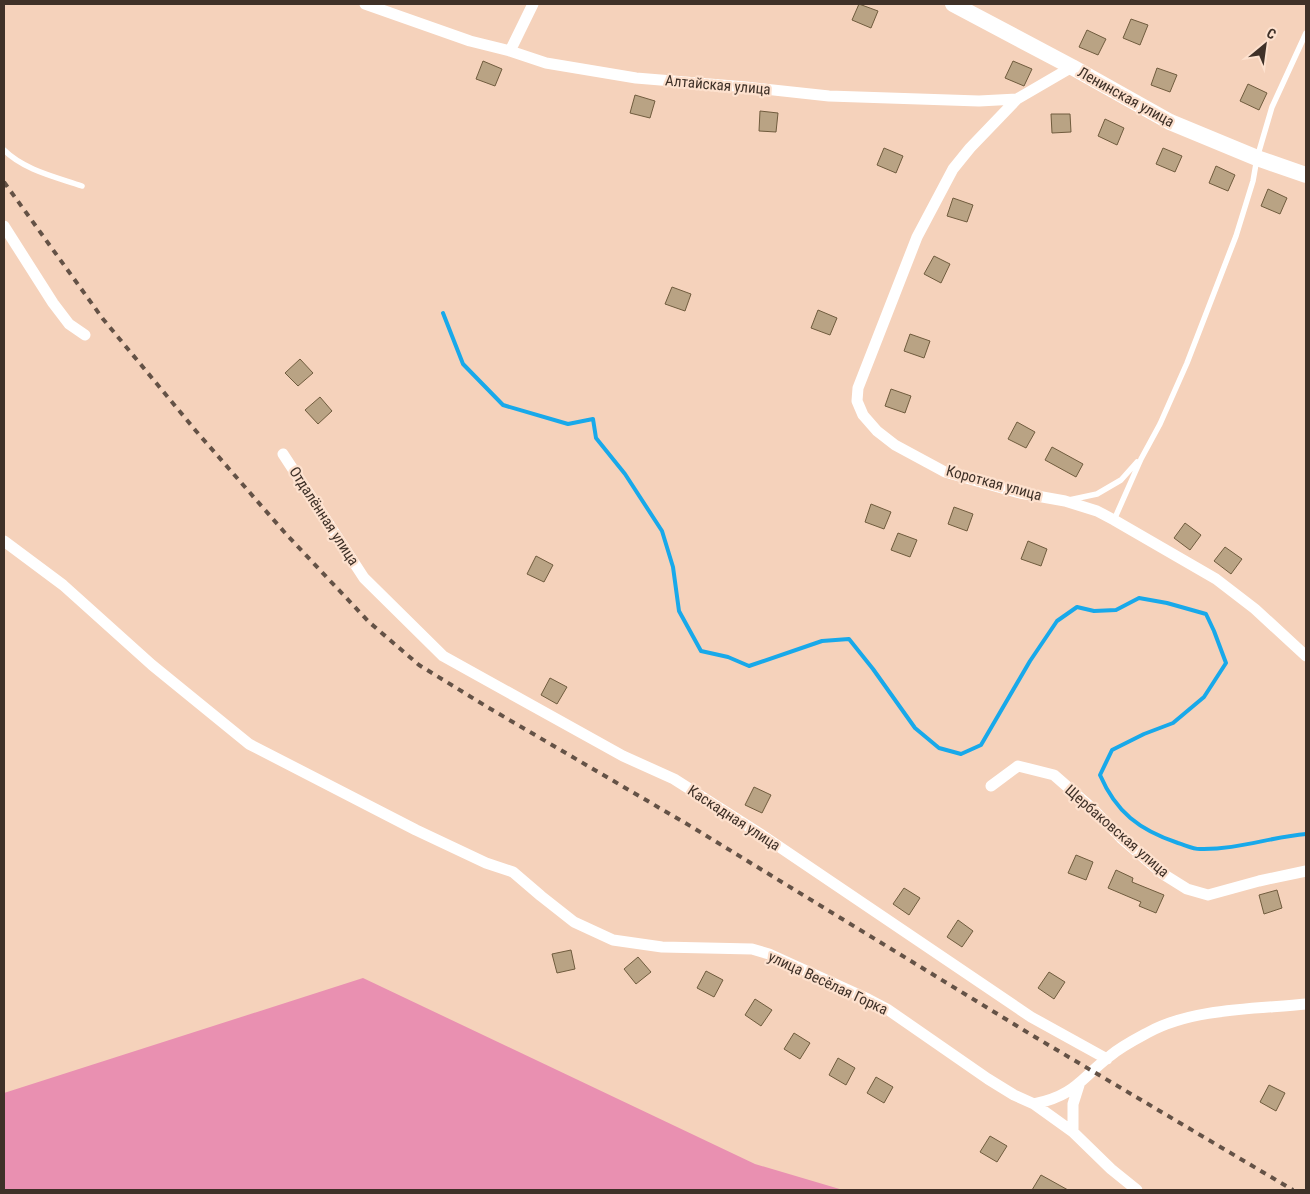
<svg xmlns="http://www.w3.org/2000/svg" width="1310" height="1194" font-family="'Roboto Condensed',sans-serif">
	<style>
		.green { fill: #e990b1 }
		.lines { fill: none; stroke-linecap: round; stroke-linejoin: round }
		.stream { stroke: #18a9ea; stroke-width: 4 }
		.building { fill: #b9a384; stroke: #705c3e }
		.lane { stroke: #fff; stroke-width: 5.5 }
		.street { stroke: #fff; stroke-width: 11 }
		.secondary { stroke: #fff; stroke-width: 16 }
		.rail { stroke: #645246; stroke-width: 4; stroke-dasharray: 6 6; stroke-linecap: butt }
		.labels { text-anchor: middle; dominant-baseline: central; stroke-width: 4.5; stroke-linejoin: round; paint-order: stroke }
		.street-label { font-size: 15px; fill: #3f3128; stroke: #fde1ce }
	</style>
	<rect width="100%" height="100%" fill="#f5d2bb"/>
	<path class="green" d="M363 978 755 1164 843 1190H4V1093Z"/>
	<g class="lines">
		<path class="stream" d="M443 313 463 364 503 405 568 424 593 419 596 438 625 474 662 531 673 567 679 611 701 651 728 657 749 666 822 641 849 639 873 669 915 728 939 748 961 754 981 745 1030 661 1057 621 1077 607 1094 611 1116 610 1139 598 1167 603 1206 614 1214 631 1226 663 1204 697 1173 723 1144 734 1112 750 1100 775C1116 812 1139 830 1178 843 1185 845 1193 849 1200 849 1236 850 1271 837 1306 834"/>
	</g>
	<path class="building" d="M859 4 878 11 871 28 852 20Z
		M1131 19 1148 25 1140 45 1123 38Z
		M1087 30 1106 39 1098 55 1079 47Z
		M483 61 502 69 495 86 476 79Z
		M1013 61 1032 69 1024 86 1005 78Z
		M1157 68 1177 75 1170 92 1151 85Z
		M1248 84 1267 93 1259 110 1240 101Z
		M635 95 655 101 650 118 630 113Z
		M760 111 778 113 776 132 759 131Z
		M1051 114H1070L1071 132 1052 133Z
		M1105 119 1124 128 1117 145 1098 136Z
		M884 148 903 156 896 173 877 165Z
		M1163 148 1182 156 1175 172 1156 164Z
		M1216 166 1235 175 1228 191 1209 183Z
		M1268 189 1287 198 1280 214 1261 206Z
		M953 198 973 205 967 222 947 216Z
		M934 256 950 264 941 283 924 274Z
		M672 287 691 294 685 311 665 304Z
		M818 310 837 318 830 335 811 328Z
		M910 334 930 341 924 358 904 351Z
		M300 359 313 373 298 386 285 373Z
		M891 389 911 396 905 413 885 406Z
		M320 397 332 411 318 424 305 410Z
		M1017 422 1035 432 1026 448 1008 439Z
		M1052 447 1083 464 1076 477 1045 460Z
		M871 504 891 512 884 529 865 522Z
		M954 507 973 514 967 531 948 524Z
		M1185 523 1201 535 1190 550 1174 538Z
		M898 533 917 540 910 557 891 550Z
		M1028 541 1047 549 1041 566 1021 559Z
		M1225 547 1242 559 1231 574 1214 561Z
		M536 556 553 565 544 582 527 574Z
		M550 678 567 687 557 704 541 695Z
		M754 787 771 795 762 813 745 805Z
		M1076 855 1093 862 1086 880 1068 873Z
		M1116 870 1133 878 1132 882 1164 895 1156 913 1139 906 1141 902 1108 888Z
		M904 888 920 898 909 915 893 904Z
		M1277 890 1282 908 1264 914 1259 895Z
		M958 920 973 931 962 947 947 937Z
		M571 950 575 969 557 973 552 954Z
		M638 957 651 972 636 984 624 969Z
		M706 971 723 980 714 997 697 988Z
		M1049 972 1065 982 1054 999 1038 988Z
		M755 999 772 1010 761 1026 745 1015Z
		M794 1033 810 1043 800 1059 784 1049Z
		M838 1058 855 1068 846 1085 829 1075Z
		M876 1077 893 1087 884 1103 867 1093Z
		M1269 1085 1285 1093 1276 1111 1260 1102Z
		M990 1136 1007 1146 997 1162 980 1152Z
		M1041 1175 1068 1190H1032Z"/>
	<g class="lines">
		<path class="lane" d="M4 150C24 170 56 177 82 186
			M1069 500 1097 494 1121 480 1137 462
			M1114 520 1141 459 1160 424 1187 363 1236 236 1253 181 1257 158 1272 107 1306 33"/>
		<path class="street" d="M365 4 470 41 510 51 546 63 636 78 746 87 829 96 979 101 1017 99 1072 67
			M510 51 533 4
			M1017 99 970 148 953 169 917 237 858 388 857 401 863 415 877 431 895 445 945 472 1020 493 1065 501 1097 511 1114 520 1216 579 1255 609 1306 656
			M4 226 53 303 69 324 85 335
			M283 454 364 578 443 656 623 756 674 779 762 835 1031 1017 1107 1059
			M4 541 63 585 152 665 249 744 416 830 486 863 513 872 541 896 574 922 613 940 662 947 752 949 769 954 868 999 887 1009 988 1079 1014 1095 1034 1104 1073 1132 1111 1169 1137 1190
			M991 786 1018 766 1054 775 1094 810 1121 838 1163 874 1187 889 1208 895 1259 881 1306 871
			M1034 1104C1076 1095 1080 1079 1110 1056 1122 1046 1136 1039 1149 1032 1193 1008 1257 1009 1306 1004
			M1073 1132V1104L1079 1085"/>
		<path class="secondary" d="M953 4 1072 67 1170 122 1257 158 1306 175"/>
		<path class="rail" d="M4 182 103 319 196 431 286 534 369 622 419 665 489 708 692 827 1035 1037 1293 1190"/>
	</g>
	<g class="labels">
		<g class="street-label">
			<text transform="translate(718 85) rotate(5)">Алтайская улица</text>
			<text transform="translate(1126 97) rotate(29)">Ленинская улица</text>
			<text transform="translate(994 483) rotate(15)">Короткая улица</text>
			<text transform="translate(324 516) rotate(57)">Отдалённая улица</text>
			<text transform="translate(734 818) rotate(33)">Каскадная улица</text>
			<text transform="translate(1117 831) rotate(41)">Щербаковская улица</text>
			<text transform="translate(828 983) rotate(25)">улица Весёлая Горка</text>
		</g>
	</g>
	<rect width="1310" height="1194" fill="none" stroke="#3f3128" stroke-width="10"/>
	<g transform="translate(1265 45) rotate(29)" stroke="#fde1ce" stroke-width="4" paint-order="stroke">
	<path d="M0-4L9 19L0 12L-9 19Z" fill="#3f3128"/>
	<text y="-8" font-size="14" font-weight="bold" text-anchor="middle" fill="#3f3128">С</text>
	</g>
</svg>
